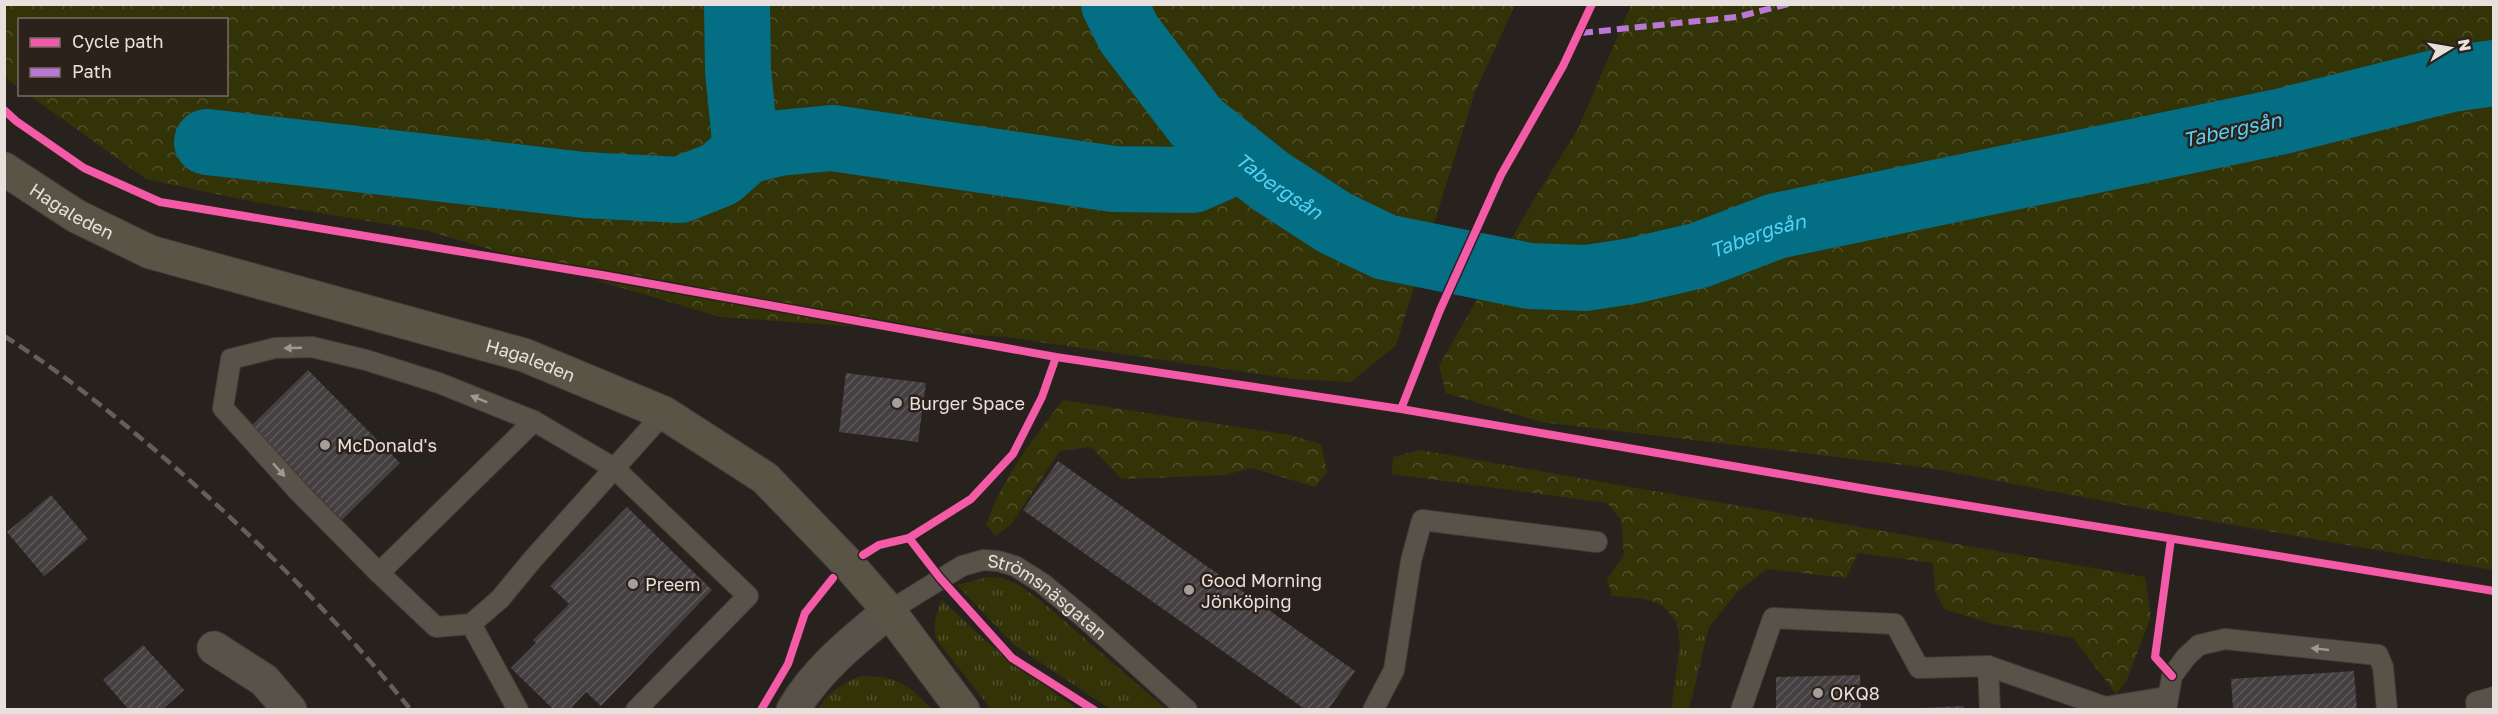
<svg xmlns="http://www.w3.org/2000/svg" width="2498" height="714" font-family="'Golos Text',sans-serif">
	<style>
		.grass { fill: url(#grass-tufts) }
		.forest { fill: url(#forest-crowns) }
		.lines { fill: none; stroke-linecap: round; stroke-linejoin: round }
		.river { stroke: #046e85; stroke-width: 66 }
		.building { fill: url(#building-hatch) }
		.lane-casing { stroke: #423d3a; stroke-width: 22 }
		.street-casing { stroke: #423d3a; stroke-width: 35 }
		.secondary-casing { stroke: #423d3a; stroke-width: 35 }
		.lane { stroke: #585249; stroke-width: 20 }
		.street { stroke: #585249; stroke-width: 33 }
		.secondary { stroke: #5a5447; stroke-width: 33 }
		.rail { stroke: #645f58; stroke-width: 4.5; stroke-dasharray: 12 6; stroke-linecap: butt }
		.quiet { stroke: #ba77d6; stroke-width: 6; stroke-dasharray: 12 6; stroke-linecap: butt }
		.cycleway-casing { stroke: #2c211b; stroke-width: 11 }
		.cycleway { stroke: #f35aa7; stroke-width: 8 }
		.oneway { fill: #a09992 }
		.poi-dot { fill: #a59e9a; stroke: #2c211b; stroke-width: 2 }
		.labels { text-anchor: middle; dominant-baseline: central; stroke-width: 5; stroke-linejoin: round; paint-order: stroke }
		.street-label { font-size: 18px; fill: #e8e0dc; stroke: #2c211b }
		.poi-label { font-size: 18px; fill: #e8e0dc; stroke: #2c211b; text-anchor: start }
		.water-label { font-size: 20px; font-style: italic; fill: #55d1f5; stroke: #2c211b }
	</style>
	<defs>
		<pattern id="grass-tufts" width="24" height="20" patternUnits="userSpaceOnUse" patternTransform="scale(1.5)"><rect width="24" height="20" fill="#333308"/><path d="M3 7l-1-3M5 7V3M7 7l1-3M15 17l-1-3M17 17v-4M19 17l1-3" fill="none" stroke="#51502b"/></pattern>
		<pattern id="forest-crowns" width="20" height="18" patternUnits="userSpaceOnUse" patternTransform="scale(1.5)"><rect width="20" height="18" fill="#333308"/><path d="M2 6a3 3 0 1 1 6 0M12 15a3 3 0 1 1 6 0" fill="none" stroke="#51502b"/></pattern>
		<pattern id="building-hatch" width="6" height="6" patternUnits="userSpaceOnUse" patternTransform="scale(1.5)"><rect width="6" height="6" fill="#443f40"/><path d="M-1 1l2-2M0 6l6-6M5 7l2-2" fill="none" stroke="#5f5a5b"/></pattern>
	</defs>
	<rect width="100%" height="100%" fill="#28221f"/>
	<path class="grass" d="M988 577 1002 578 1017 584 1040 600 1166 709H1110L1013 644 957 585Z
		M942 600 989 644 1077 709H991L936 639C933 624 936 614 942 600Z
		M1677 623 1691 643 1709 627 1689 709 1671 710 1680 645Z
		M860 676C899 677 905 682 932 709H818C827 692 843 684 860 676Z"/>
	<path class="forest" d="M5 4H1515V5L1475 92 1396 345 1351 382 1293 379 1006 337 721 317 428 231 254 202 146 179 29 95 226 94V20H20L19 88 5 77Z
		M1631 5H2493V570L2216 522 1929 468 1541 422 1446 393 1439 366 1536 196 1578 129Z
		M1063 400 1290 435 1321 444 1327 472 1315 487 1252 468 1225 475 1122 479 1091 447 1060 451 1012 523 996 536 986 525C1002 478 1033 439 1063 400Z
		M1420 450 2145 577 2151 617 2126 682 2116 694 2073 638 1993 624 1944 609 1935 591 1933 563 1858 553 1846 578 1767 569 1738 591 1709 627 1691 643C1662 600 1665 600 1612 596L1607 579 1624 555 1621 520 1607 503 1392 474 1393 457Z"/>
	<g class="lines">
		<g class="river">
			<path d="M737 4 738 71 746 151"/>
			<path id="s1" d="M1114 4 1129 34 1197 123 1270 181 1335 223 1385 247 1529 276 1586 278 1632 271 1700 255 1776 226 2283 121 2451 79 2494 73"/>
			<path d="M207 142 584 185 680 190 720 174 746 151 779 143 832 138 1114 179 1193 180 1241 159"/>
		</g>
	</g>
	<path class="building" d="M308 370 400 463 342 520 250 427Z
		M846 373 926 383 918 442 839 432Z
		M1058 461 1355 671 1328 710H1306L1023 510Z
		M51 495 88 539 44 576 7 532Z
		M627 507 712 590 601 706 586 692 569 710H554L511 668 536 643 533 640 569 604 550 586Z
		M143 645 184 690 162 710H129L103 680Z
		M2354 671 2357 710H2233L2231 679Z
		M1860 675 1861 710H1776V677Z
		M1964 706V710H1918V708Z"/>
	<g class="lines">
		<defs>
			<g id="lane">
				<path d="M534 421 379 573 436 627 471 624 500 599 533 559 664 413"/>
				<path d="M379 573 299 492 223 408 231 359 275 348 312 347 366 360 439 383 534 421 614 468 748 596 636 710"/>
				<path id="s2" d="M889 611 962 566 983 560 998 561 1015 566 1042 583 1088 621 1187 710"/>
				<path d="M471 624 518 710"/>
				<path d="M1988 666 2105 707 2166 697"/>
				<path d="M1373 710 1394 670 1411 561 1422 520 1597 542"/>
				<path d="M1741 710 1773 618 1895 624 1919 668 1988 666 1990 710"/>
				<path d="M2166 710 2172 676 2186 657 2199 645 2225 639 2378 655 2383 667 2387 710"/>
				<path d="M2477 710 2476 702 2494 697"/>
			</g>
			<path id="street" d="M214 648 264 680 290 710
				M793 710C817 669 853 641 889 611"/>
			<g id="secondary">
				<path id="s3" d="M4 169 76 216 150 252 524 355 664 413 765 478 849 565 889 611 963 710"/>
			</g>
		</defs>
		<use href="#lane" class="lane-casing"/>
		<use href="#street" class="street-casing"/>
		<use href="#secondary" class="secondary-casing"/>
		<use href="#lane" class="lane"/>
		<use href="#street" class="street"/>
		<use href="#secondary" class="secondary"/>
		<path class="rail" d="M4 336C63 373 118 418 170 463 257 539 338 620 411 710"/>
		<path class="quiet" d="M1581 33 1737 17 1788 4"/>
		<defs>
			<path id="cycleway" d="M4 110 16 121 84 168 160 202 602 275 1056 357 1401 409 1878 491 2494 591
				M1401 409 1440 310 1501 175 1563 66 1592 4
				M909 538 940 578 1012 658 1094 710
				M2171 539 2155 657 2172 676
				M863 555 879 545 909 538 971 499 1013 454 1042 397 1056 357
				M761 710 788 664 805 613 833 578"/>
		</defs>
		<use href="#cycleway" class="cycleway-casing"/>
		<use href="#cycleway" class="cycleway"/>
	</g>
	<defs><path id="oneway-solid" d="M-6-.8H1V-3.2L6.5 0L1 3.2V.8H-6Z" transform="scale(1.5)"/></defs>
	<g class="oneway">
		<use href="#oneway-solid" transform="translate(293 348) rotate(178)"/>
		<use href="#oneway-solid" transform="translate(479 399) rotate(-158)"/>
		<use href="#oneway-solid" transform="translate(279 470) rotate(48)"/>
		<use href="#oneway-solid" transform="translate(2320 649) rotate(-174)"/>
	</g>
	<g class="poi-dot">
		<circle cx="897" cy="403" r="6"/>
		<circle cx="325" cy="445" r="6"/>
		<circle cx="633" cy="584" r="6"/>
		<circle cx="1189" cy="590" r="6"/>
		<circle cx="1818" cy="693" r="6"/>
	</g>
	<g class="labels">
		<g class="street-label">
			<text stroke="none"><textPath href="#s3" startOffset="80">Hagaleden</textPath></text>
			<text stroke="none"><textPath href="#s3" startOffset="564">Hagaleden</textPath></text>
			<text stroke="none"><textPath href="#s2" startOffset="183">Strömsnäsgatan</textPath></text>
		</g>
		<g class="poi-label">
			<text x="909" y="403">Burger Space</text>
			<text x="337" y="445">McDonald's</text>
			<text x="1201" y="580">Good Morning<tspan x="1201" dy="21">Jönköping</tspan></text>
			<text x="645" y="584">Preem</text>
			<text x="1830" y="693">OKQ8</text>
		</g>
		<g class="water-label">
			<text transform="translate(2232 129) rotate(-12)">Tabergsån</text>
			<text stroke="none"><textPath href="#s1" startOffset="249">Tabergsån</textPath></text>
			<text stroke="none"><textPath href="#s1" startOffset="753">Tabergsån</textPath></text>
		</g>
	</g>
	<rect width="2498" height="714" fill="none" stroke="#e8e0dc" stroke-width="12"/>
	<rect x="18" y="18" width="210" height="78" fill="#2c211b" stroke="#776d68" stroke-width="1.5"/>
	<rect x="30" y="38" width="30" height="9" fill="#f35aa7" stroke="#776d68" stroke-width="1.5"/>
	<text x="72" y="48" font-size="18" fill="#e8e0dc">Cycle path</text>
	<rect x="30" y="68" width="30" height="9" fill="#ba77d6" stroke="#776d68" stroke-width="1.5"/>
	<text x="72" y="78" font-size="18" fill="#e8e0dc">Path</text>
	<g transform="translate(2450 48) rotate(79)" stroke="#2c211b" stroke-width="4.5" paint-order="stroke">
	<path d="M0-4.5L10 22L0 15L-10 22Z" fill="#e8e0dc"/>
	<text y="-9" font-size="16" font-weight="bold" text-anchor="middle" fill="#e8e0dc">N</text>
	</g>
</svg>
